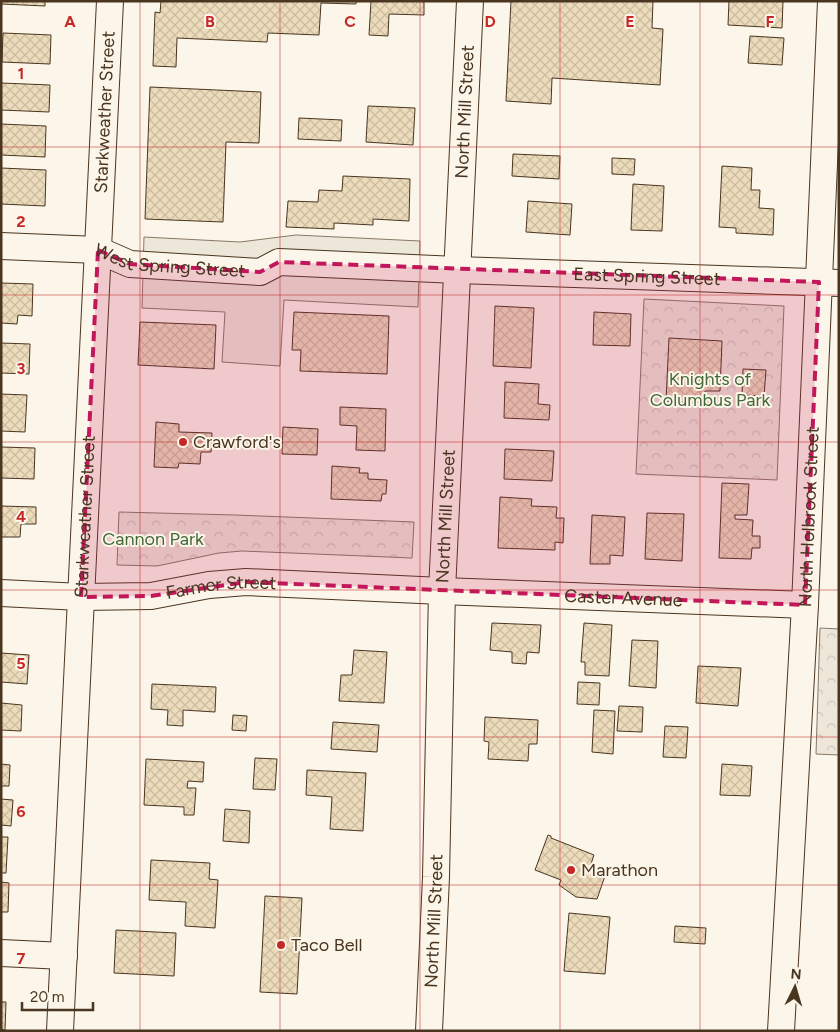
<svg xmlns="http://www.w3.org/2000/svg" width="840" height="1032" font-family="Figtree,sans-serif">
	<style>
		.park { fill: url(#park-crowns); stroke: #887966 }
		.parking { fill: #ede7d9; stroke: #887966 }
		.building { fill: url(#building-cross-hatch); stroke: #4a3520 }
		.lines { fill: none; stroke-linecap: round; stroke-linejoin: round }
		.minor-casing { stroke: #4a3520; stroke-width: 28 }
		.minor { stroke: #fbf6e9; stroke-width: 26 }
		.marked { fill: #c2185b; fill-opacity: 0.2; stroke: #c2185b; stroke-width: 4; stroke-dasharray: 10 6; stroke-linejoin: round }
		.grid { fill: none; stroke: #c62828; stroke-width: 1; stroke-opacity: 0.55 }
		.poi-dot { fill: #c62828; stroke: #fbf6e9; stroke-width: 2 }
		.labels { text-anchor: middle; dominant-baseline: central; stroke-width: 4; stroke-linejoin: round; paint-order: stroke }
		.street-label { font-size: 18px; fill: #4a3520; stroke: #fbf6e9 }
		.park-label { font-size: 18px; fill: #436837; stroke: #fbf6e9 }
		.poi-label { font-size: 18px; fill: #4a3520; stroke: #fbf6e9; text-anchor: start }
		.grid-label { font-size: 16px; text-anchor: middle; font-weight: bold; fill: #c62828; stroke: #fbf6e9; stroke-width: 4; stroke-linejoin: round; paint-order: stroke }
	</style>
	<defs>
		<pattern id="park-crowns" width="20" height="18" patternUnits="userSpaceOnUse" patternTransform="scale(1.25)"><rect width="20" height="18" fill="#ede6d9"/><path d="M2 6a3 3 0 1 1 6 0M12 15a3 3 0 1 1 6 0" fill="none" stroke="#cdc6ba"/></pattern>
		<pattern id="building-cross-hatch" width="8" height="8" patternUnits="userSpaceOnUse" patternTransform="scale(1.25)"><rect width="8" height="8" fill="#ecdcbc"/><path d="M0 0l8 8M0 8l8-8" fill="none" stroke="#ccbda1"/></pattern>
	</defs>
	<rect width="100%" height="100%" fill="#fbf6e9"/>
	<path class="park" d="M644 299 784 306 777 480 636 474Z
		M119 512 235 515 414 522 412 558 242 551 219 553 157 566 117 565Z
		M820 628 839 629V755L816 754Z"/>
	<path class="parking" d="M296 235 420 241 418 307 284 300 280 366 222 362 225 312 142 308 144 237 240 242Z"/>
	<path class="building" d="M1 1H45V6L1 4Z
		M161 1H356V4L321 3 319 35 268 33 267 42 177 38 176 67 153 66 155 12 160 13Z
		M371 1H424V15L389 14 388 36 369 35Z
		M511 1H653L652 28 663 29 660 85 552 78 551 104 506 101Z
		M729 1H783L782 28 728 25Z
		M3 33 51 35 50 64 2 62Z
		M750 36 784 38 782 65 748 63Z
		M1 83 50 85 49 112 1 110Z
		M150 87 261 92 259 143 226 142 223 222 145 219Z
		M368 106 415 108 413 145 366 142Z
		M299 118 342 120 341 141 298 139Z
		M1 124 46 126 45 157 1 155Z
		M513 154 560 156 559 179 512 176Z
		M612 158 635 159 634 175 612 174Z
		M722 166 752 168 751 190H760L759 208 774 209 773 235 736 233V228L719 227Z
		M1 168 46 170 45 206 1 204Z
		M343 176 410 179 409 221 373 219V225L334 223V229L286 227 288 201 318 202 319 190 342 191Z
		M633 184 664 186 662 231 631 230Z
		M528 201 572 204 570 235 526 232Z
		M1 283 33 284 32 316 18 315 17 324 1 323Z
		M495 306 534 308 531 368 493 366Z
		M294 312 389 316 387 374 300 371 301 350H292Z
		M594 312 631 314 630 346 593 345Z
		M140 322 216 325 214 369 138 365Z
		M669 338 722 341 720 391H705V403L666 401Z
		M1 343 30 344 29 374 1 373Z
		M743 369 766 370 764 396 742 395Z
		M505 382 539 384 538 404 550 405 549 420 504 418Z
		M1 394 27 395 25 432 1 431Z
		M340 407 386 409 385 451 356 450 357 426 340 425Z
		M156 422 179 424V432L212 433 211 452H201L200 464 179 463 178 468 154 467Z
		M283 427 318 429 317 455 282 454Z
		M1 447 35 448 34 479 1 478Z
		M505 449 554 451 552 481 504 479Z
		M332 466 360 468 359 473H368V479L387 480 386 494H382L381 501 331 499Z
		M722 483 749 484 747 515H735V519L753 520 752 536H760V548H752L751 559 719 558Z
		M500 497 532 499 531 506 557 507 556 518H564L563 543 555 542V550L498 548Z
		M1 506 36 507V524H21L20 537H1Z
		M647 513 684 514 682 561 645 559Z
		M592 515 625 517 623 556 610 555V564H590Z
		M492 623 541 625 539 653 527 652 526 664 512 663V652L490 650Z
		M584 623 612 625 609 676 585 675V662H581Z
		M632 640 658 641 656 688 629 686Z
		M354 650 387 652 384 703 339 701 341 675H352Z
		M1 653 29 655 27 684 1 682Z
		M698 666 741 668 738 706 696 703Z
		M578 682 600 683 599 705 577 704Z
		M152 684 216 687 215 712 183 710V726L167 725 168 710 151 709Z
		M1 703 22 705 21 731 1 730Z
		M619 706 643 707 642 732 617 731Z
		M594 710 615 711 613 754 592 752Z
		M233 715 247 716 246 731 232 730Z
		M485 717 538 720 537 744H529L528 761 488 759 489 742 484 741Z
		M333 722 379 725 377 752 331 749Z
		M665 726 688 727 686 758 663 757Z
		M255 758 277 759 275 790 253 789Z
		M146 759 204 762 203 782 188 781 187 788H196L194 815H184V807L144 805Z
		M1 764 10 765 9 786H1Z
		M722 764 752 766 750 796 720 795Z
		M307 770 366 773 363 831 330 829 332 797 306 795Z
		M1 799 13 800 11 826 1 825Z
		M225 809 250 811 249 843 223 841Z
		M548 835 551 836V838L594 855 590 867 606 873 597 899 576 897 559 885 561 880 535 870Z
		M1 837H8L6 873H1Z
		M151 860 210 863 209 879 218 880 215 928 185 926 186 902 149 900Z
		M1 882 9 883 8 912H1Z
		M265 896 302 898 297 994 260 992Z
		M569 913 610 917 605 974 564 971Z
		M675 926 706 928 705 944 674 942Z
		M116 930 176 933 174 976 114 973Z
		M1 1002H6L5 1030 1 1029Z"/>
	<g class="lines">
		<defs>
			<g id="minor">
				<path id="s1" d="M1 246 98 250 130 264 260 272 279 262 457 270 839 283"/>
				<path id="s2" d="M1 593 81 597 151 596 209 585 246 582 442 591 805 605"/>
				<path d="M1 953 64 956"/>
				<path id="s3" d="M60 1031 110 1"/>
				<path id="s4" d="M429 1031 436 877 442 591 470 1"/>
				<path id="s5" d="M781 1031 805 605 831 1"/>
			</g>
		</defs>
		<use href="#minor" class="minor-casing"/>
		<use href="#minor" class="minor"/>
	</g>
	<path class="marked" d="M98 250 130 264 260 272 279 262 819 282 805 605 246 582 151 596 81 597Z"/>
	<path class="grid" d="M140 1V1031M280 1V1031M420 1V1031M560 1V1031M700 1V1031M1 147H839M1 295H839M1 442H839M1 590H839M1 737H839M1 885H839"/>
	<g class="poi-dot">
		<circle cx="183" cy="442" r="5"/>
		<circle cx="571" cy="870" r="5"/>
		<circle cx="281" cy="945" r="5"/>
	</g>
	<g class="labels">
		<g class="street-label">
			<text stroke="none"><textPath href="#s3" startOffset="920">Starkweather Street</textPath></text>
			<text stroke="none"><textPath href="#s4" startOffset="920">North Mill Street</textPath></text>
			<text stroke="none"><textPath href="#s1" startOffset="171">West Spring Street</textPath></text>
			<text stroke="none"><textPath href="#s1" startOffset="652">East Spring Street</textPath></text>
			<text stroke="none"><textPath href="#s3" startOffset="515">Starkweather Street</textPath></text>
			<text stroke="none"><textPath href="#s4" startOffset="515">North Mill Street</textPath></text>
			<text stroke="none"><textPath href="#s5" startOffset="515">North Holbrook Street</textPath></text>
			<text stroke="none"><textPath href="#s2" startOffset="221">Farmer Street</textPath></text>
			<text stroke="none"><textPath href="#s2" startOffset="624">Caster Avenue</textPath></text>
			<text stroke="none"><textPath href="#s4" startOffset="110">North Mill Street</textPath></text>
		</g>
		<g class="park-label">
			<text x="710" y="379">Knights of<tspan x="710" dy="21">Columbus Park</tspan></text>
			<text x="153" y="539">Cannon Park</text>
		</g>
		<g class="poi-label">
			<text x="193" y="442">Crawford's</text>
			<text x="581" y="870">Marathon</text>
			<text x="291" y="945">Taco Bell</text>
		</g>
	</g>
	<g class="grid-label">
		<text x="70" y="27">A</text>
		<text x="210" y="27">B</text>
		<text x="350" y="27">C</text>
		<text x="490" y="27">D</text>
		<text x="630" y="27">E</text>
		<text x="770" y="27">F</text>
		<text x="21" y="79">1</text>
		<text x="21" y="227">2</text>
		<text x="21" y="374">3</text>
		<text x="21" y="522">4</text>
		<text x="21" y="669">5</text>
		<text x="21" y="817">6</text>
		<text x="21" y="964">7</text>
	</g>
	<rect width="840" height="1032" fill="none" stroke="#4a3520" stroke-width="5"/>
	<g transform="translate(795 987) rotate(5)" stroke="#fbf6e9" stroke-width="4" paint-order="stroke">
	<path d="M0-4L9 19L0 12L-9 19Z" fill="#4a3520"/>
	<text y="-8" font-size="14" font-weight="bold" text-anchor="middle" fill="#4a3520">N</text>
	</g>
	<path d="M22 1002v8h71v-8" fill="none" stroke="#4a3520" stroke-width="2.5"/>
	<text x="30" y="1002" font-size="15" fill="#4a3520" stroke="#fbf6e9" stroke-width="4" paint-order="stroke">20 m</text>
</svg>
